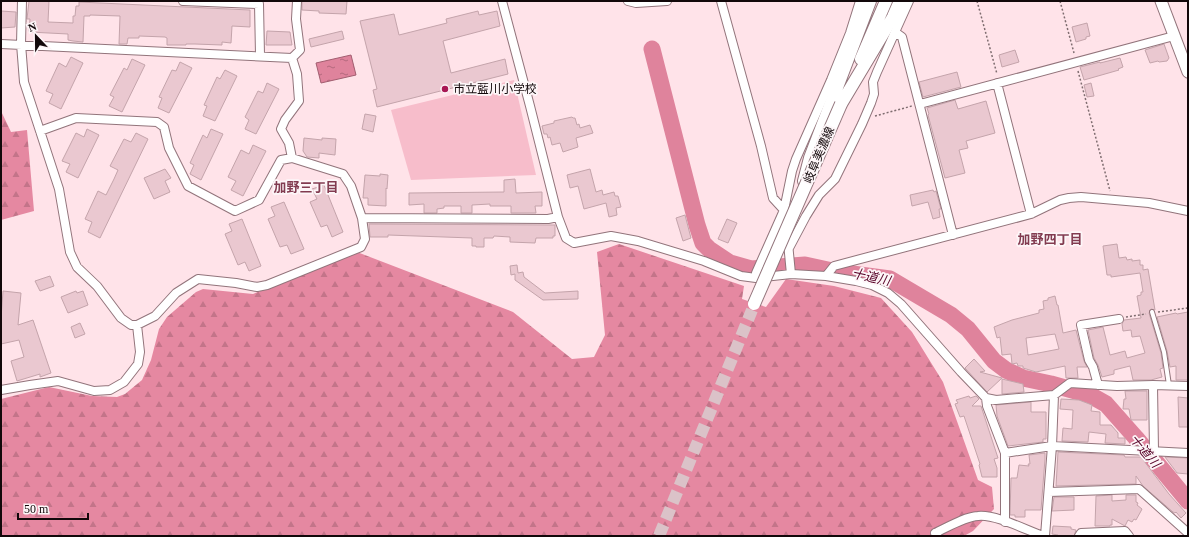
<svg xmlns="http://www.w3.org/2000/svg" width="1189" height="537" font-family="'Times New Roman','Noto Sans JP',serif">
	<style>
		.forest { fill: url(#forest-firs) }
		.pitch { fill: #f7bdcb }
		.water { fill: url(#water-ripples); stroke: #a25e70 }
		.lines { fill: none; stroke-linecap: round; stroke-linejoin: round }
		.river { stroke: #df839c; stroke-width: 17 }
		.building { fill: #eac8d0; stroke: #c4a4ab; fill-rule: evenodd }
		.primary-tunnel { stroke: #dbc2c8; stroke-width: 12; stroke-dasharray: 12 6; stroke-linecap: butt }
		.lane-casing { stroke: #92747b; stroke-width: 6 }
		.street-casing { stroke: #92747b; stroke-width: 10 }
		.secondary-casing { stroke: #92747b; stroke-width: 13 }
		.primary-casing { stroke: #92747b; stroke-width: 14 }
		.path { stroke: #7f6d70; stroke-width: 1.5; stroke-dasharray: 2 2; stroke-linecap: butt }
		.lane { stroke: #fff; stroke-width: 4 }
		.street { stroke: #fff; stroke-width: 8 }
		.secondary { stroke: #fff; stroke-width: 11 }
		.primary { stroke: #fff; stroke-width: 12 }
		.primary-bridge-casing { stroke: #92747b; stroke-width: 14; stroke-linecap: butt }
		.primary-bridge { stroke: #fff; stroke-width: 12 }
		.poi-dot { fill: #a81754; stroke: #fdf6f8; stroke-width: 1.5 }
		.labels { text-anchor: middle; dominant-baseline: central; stroke-width: 3.5; stroke-linejoin: round; paint-order: stroke }
		.poi-label { font-size: 12px; fill: #12080a; stroke: #fdf6f8; text-anchor: start }
		.street-label { font-size: 12px; fill: #12080a; stroke: #fdf6f8 }
		.neighbourhood-label { font-size: 13px; font-weight: bold; fill: #823b50; stroke: #fdf6f8 }
		.water-label { font-size: 13px; font-style: italic; fill: #560126; stroke: #fdf6f8 }
	</style>
	<defs>
		<pattern id="forest-firs" width="22" height="20" patternUnits="userSpaceOnUse"><rect width="22" height="20" fill="#e588a1"/><path d="M5 1l3.5 6h-7zM16 11l3.5 6h-7z" fill="#c37489"/></pattern>
		<pattern id="water-ripples" width="26" height="14" patternUnits="userSpaceOnUse"><rect width="26" height="14" fill="#df839c"/><path d="M2 4q2-2 4 0t4 0M15 11q2-2 4 0t4 0" fill="none" stroke="#b3697d"/></pattern>
	</defs>
	<rect width="100%" height="100%" fill="#ffe3e9"/>
	<path class="forest" d="M1 111 11 132 27 130 34 211 1 220Z
		M619 244 744 286 742 299 766 307 786 279 834 286 881 298 912 332 943 382 978 480 992 487 994 509 973 531 964 536H1V399L49 387 92 396 117 397 125 394 142 380 151 360 159 329 167 317 196 292 203 289 253 294 357 252 513 312 572 359 594 357 605 335 597 252Z"/>
	<path class="pitch" d="M514 80 536 175 411 180 391 110Z"/>
	<path class="water" d="M351 55 356 75 321 83 316 63Z"/>
	<g class="lines">
		<path class="river" d="M652 49 697 225 703 243 709 249 730 263 751 269 805 265 837 272 890 279 951 315 968 329 994 361 1006 370 1023 378 1051 384 1090 395 1106 404 1136 438 1188 501"/>
	</g>
	<path class="building" d="M29 1H49L48 22 73 23V16H75L76 6H79V2L250 10V27L232 26 231 43 222 42V45L195 44H186V45H167V38L165 37 139 36V38H128L127 44H119L120 16 90 15V16H84L83 42 73 41 68 40V34L29 32 30 19H27Z
		M302 1H347L346 14 319 13V11L302 10Z
		M1 11 16 12 15 27 1 28Z
		M478 11 479 15 497 11 500 26 443 41 451 73 505 59 508 74 377 107 373 90 377 89 360 21 394 14 399 35 447 23 446 19Z
		M1087 23 1090 36 1086 37V39L1076 42 1072 27Z
		M267 31 290 32 292 45H266Z
		M342 31 344 39 311 47 309 39Z
		M1164 44 1169 58 1167 61 1159 62 1158 61 1150 63 1145 50Z
		M1015 50 1019 62 1002 67 999 55Z
		M71 57 83 63 61 109 49 103 53 94 46 91 59 63 66 67Z
		M1120 58 1123 67 1118 69 1119 70 1084 80 1080 67 1100 62V63Z
		M132 59 145 65 122 112 109 106 114 97 110 95 124 68 127 70Z
		M180 62 192 68 169 113 158 108 162 98 159 97 172 70 176 71Z
		M225 70 237 76 215 121 203 116 207 106 204 105 217 77 220 79Z
		M957 72 961 87 923 97 919 82Z
		M267 83 279 89 256 134 245 129 249 120 245 117 258 91 263 93Z
		M1091 83 1094 96 1087 97 1084 85Z
		M955 100 958 109 986 101 995 133 966 141 968 148 959 150 965 173 945 178 928 115 929 114 927 108Z
		M365 114 376 116 373 132 362 129Z
		M572 117 573 118H575L577 125 579 124 580 128 590 125 593 133 576 138 578 147 563 152 560 143 552 145 550 137 548 138 547 134H544L542 126 554 123V121Z
		M87 129 99 135 78 178 66 172 70 164 62 161 76 133 84 137Z
		M211 129 223 134 201 180 190 174 194 165 190 163 203 135 207 138Z
		M136 133 148 139 100 238 88 232 92 222 85 219 98 191 106 195 114 179 118 170 110 166 124 139 131 142Z
		M304 138 322 140V138L336 139 335 155 319 153V158L307 157 303 151Z
		M253 145 266 151 243 196 231 190 236 181 228 177 241 150 249 154Z
		M165 169 171 178 165 181 170 192 154 199 144 178Z
		M590 169 596 192 602 190 603 195 614 192 615 196H618L621 207 616 208 617 215 609 217 606 203 584 209 578 186 570 188 567 175Z
		M380 174 388 175 387 189 386 188V206L368 205V198H363L365 175 380 176Z
		M515 179 516 193 542 192V206H535L536 213H511V206H490V204L472 205V213H461V206H444V208L437 209V213H424V204L409 205V193L504 192V180Z
		M324 185 343 232 332 237 327 225 321 227 310 202 317 199 312 189Z
		M933 190 934 192 936 191 941 209H939L940 217 933 219 928 202 912 206 910 195Z
		M284 202 304 249 291 254 287 245 280 247 268 219 275 216 271 207Z
		M685 215 691 238 683 241 676 218Z
		M242 219 261 266 249 271 245 262 238 265 225 234 232 231 229 224Z
		M727 219 737 223 728 243 718 239Z
		M369 224 555 225V236H553V238H536L535 243 510 242V237L494 236 493 238H484V247H476V246H472V238L388 235V237H370Z
		M1117 244 1119 258 1126 257 1127 260 1132 259V261L1140 260V265H1143V270L1148 269 1155 310 1151 309 1149 313 1161 353 1163 368 1160 369 1162 377 1151 380H1133L1130 366 1114 370V374L1102 377 1098 365 1094 358 1088 330 1103 327 1110 355 1125 351 1127 358 1145 353 1140 336 1132 337 1131 330 1123 331 1122 324 1124 320 1141 318 1137 296 1141 295V292H1143L1140 273 1111 277V275H1107L1103 246Z
		M517 265 518 273 523 272 524 277 545 293 578 291V299L543 300 515 280V274L511 275 510 266Z
		M50 276 54 286 40 291 35 281Z
		M3 291 21 293 18 325 33 320 51 373 40 377V374L17 381 11 361 24 357 19 340 1 344V318Z
		M76 291 77 293 83 291 88 305 68 313 61 297Z
		M1055 296 1057 305H1058L1063 333 1076 330 1084 361 1087 367H1077L1078 378H1066L1065 366 1036 372 1023 368V366H1018L1017 363 1012 364 1011 354 1002 355 1000 337 997 338 994 327 1012 320 1039 313V310L1044 309 1043 301 1048 300V298ZM1055 334 1059 349 1028 355 1026 338Z
		M1188 312V380H1176V366L1170 367 1167 351 1157 317 1176 313 1177 314Z
		M80 323 85 334 75 338 71 327Z
		M974 359 985 371 980 372 1002 378 987 392 965 368Z
		M1002 379 1023 384 1024 392 1002 394Z
		M1125 391H1147V420H1131L1129 409H1123L1124 399H1126Z
		M969 396 970 398 976 396 979 399 972 406H981L998 458 994 459 997 468V477H982L979 465 980 464 964 416 960 417 955 404 958 403 956 400Z
		M1178 397 1188 398V427H1179Z
		M1061 399 1079 400 1092 405 1091 411 1100 412V425H1111L1118 433V438H1125V444L1105 443 1106 434 1089 432 1088 442 1062 441 1063 428 1072 429 1073 410 1060 409Z
		M1031 402V412H1046V439H1043V442L1008 446 997 416 996 405Z
		M1058 452 1124 455 1125 457H1141L1169 494 1186 513 1181 518 1176 512 1175 513 1173 512 1143 486 1136 476V484L1056 486Z
		M1045 453V459L1041 510H1025V517H1015V515H1010L1011 478H1017L1019 465 1029 466 1028 464H1030L1029 455Z
		M1165 457 1188 458V474L1177 473Z
		M1112 495V501L1126 500V495H1136V502L1138 503 1137 505 1142 509 1141 511 1136 520 1134 519 1132 522 1128 520 1125 526 1112 519V525H1110V526H1095L1096 496Z
		M1054 497H1074V510L1052 511Z
		M1053 526 1071 527V529L1076 530 1074 536H1058V535L1052 534Z"/>
	<g class="lines">
		<path class="primary-tunnel" d="M659 536 752 310"/>
		<defs>
			<path id="lane" d="M1152 312 1164 352 1169 385"/>
			<path id="street" d="M22 1 21 44 24 82 59 189 70 252 77 267 97 286 121 318 131 325H137L155 316 176 293 198 279 236 283 257 287 267 285 361 247 365 239 362 218 351 186 343 174 292 158 281 160 259 200 235 211 188 186 169 148 164 127 157 122 76 118 40 131
				M183 1 259 4 260 55
				M502 1 530 106 558 217 566 238 574 243 611 236 638 241 704 261 741 276 756 278 791 274 826 276 856 281 872 285 888 293 901 304 961 372 986 398 996 400 1054 395 1070 383 1117 386 1153 385 1188 386
				M628 1 636 3 667 1
				M721 1 761 146 773 198 784 210
				M895 32 902 37 953 235
				M1 44 292 58 300 50 296 19 297 1
				M997 83 1031 214
				M920 104 1174 36
				M292 158 289 143 281 129 285 120 299 101 297 74 292 58
				M362 218 548 219 558 217
				M788 243 791 274
				M789 248 806 216 819 195 835 179 862 124 871 103 874 94 873 82 877 72 909 1
				M826 276 834 266 1031 214 1060 200 1069 198 1081 197 1149 203 1188 211
				M756 278V273L784 210 792 171 796 159 831 80 850 33 860 1
				M1098 385 1093 367 1089 360 1081 325 1119 319
				M1153 385 1154 451
				M1 390 30 385 58 381 94 391 110 390 124 382 138 364 140 352 137 325
				M986 398 987 406 1005 453V522
				M1005 453 1052 446 1188 453
				M1049 492 1139 489 1187 532
				M937 536 935 533C948 527 964 517 978 516 995 514 1026 530 1043 536
				M1045 536 1052 446 1054 395
				M1079 536 1081 533 1125 531 1129 536"/>
			<path id="secondary" d="M1161 1 1188 72"/>
			<path id="primary" d="M861 59 886 1
				M841 104 893 17 900 1
				M804 181 810 158 870 1"/>
		</defs>
		<use href="#lane" class="lane-casing"/>
		<use href="#street" class="street-casing"/>
		<use href="#secondary" class="secondary-casing"/>
		<use href="#primary" class="primary-casing"/>
		<path class="path" d="M977 1 997 74
			M1060 1 1074 53
			M1078 71 1110 191
			M875 116 912 106
			M1158 312 1188 308
			M1126 317 1146 314"/>
		<use href="#lane" class="lane"/>
		<use href="#street" class="street"/>
		<use href="#secondary" class="secondary"/>
		<use href="#primary" class="primary"/>
		<defs>
			<path id="primary-bridge" d="M754 304 841 104"/>
		</defs>
		<use href="#primary-bridge" class="primary-bridge-casing"/>
		<use href="#primary-bridge" class="primary-bridge"/>
	</g>
	<circle class="poi-dot" cx="445" cy="89" r="4"/>
	<g class="labels">
		<g class="poi-label">
			<text x="453" y="89">市立藍川小学校</text>
		</g>
		<g class="street-label">
			<text transform="translate(819 155) rotate(-67)">岐阜美濃線</text>
		</g>
		<g class="neighbourhood-label">
			<text x="306" y="187">加野三丁目</text>
			<text x="1050" y="239">加野四丁目</text>
		</g>
		<g class="water-label">
			<text transform="translate(871 277) rotate(12)">十道川</text>
			<text transform="translate(1145 451) rotate(50)">十道川</text>
		</g>
	</g>
	<rect width="1189" height="537" fill="none" stroke="#12080a" stroke-width="4"/>
	<g transform="translate(36 36) rotate(338)" stroke="#fdf6f8" stroke-width="3" paint-order="stroke">
	<path d="M0-3L7 15L0 10L-7 15Z" fill="#12080a"/>
	<text y="-6" font-size="11" font-weight="bold" text-anchor="middle" fill="#12080a">N</text>
	</g>
	<path d="M18 513v6h70v-6" fill="none" stroke="#12080a" stroke-width="2"/>
	<text x="24" y="513" font-size="12" fill="#12080a" stroke="#fdf6f8" stroke-width="3" paint-order="stroke">50 m</text>
</svg>
